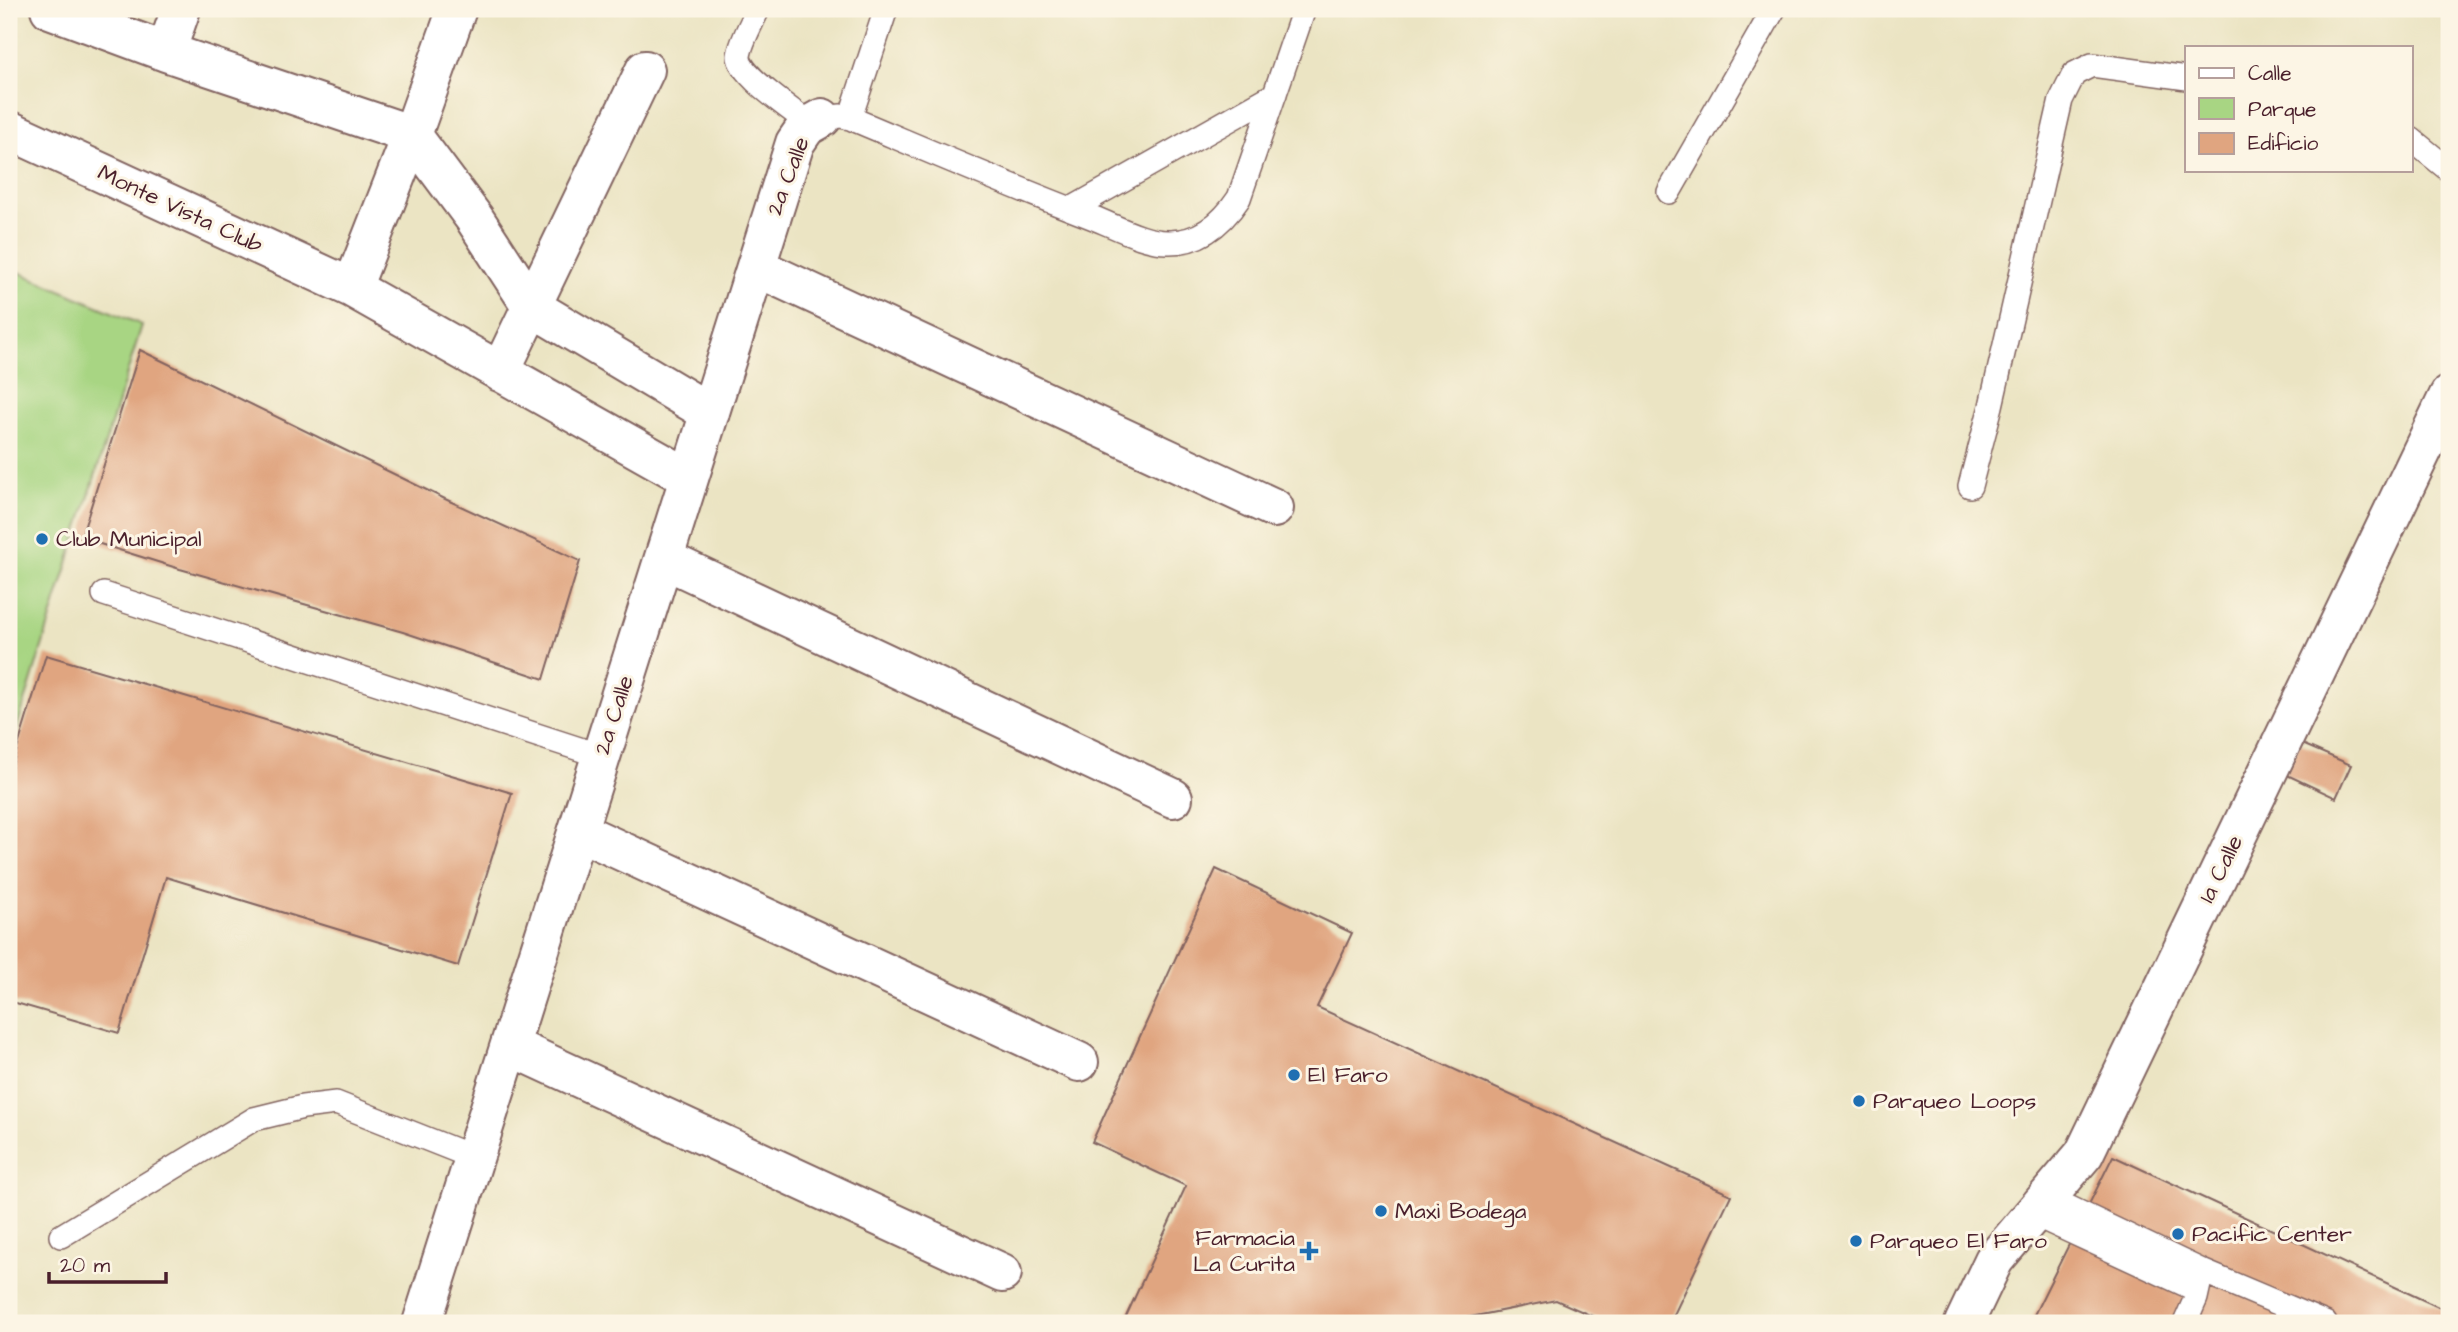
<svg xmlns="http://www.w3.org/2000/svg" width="2458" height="1332" font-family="'Architects Daughter',sans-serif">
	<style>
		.green { fill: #a8d583; stroke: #797a57; stroke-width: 2 }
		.building { fill: #e0a580 }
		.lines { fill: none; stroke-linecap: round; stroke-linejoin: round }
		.lane-casing { stroke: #826460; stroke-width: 26 }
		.street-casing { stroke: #826460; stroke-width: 42 }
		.lane { stroke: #fff; stroke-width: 23 }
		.street { stroke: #fff; stroke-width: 38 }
		.poi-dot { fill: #1f6fb2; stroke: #fcf5e5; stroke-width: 2.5 }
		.labels { text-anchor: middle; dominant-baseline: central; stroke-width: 6; stroke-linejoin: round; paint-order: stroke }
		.street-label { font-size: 23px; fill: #4a1f2b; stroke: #fcf5e5 }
		.poi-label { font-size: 23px; fill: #4a1f2b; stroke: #fcf5e5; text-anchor: start }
	</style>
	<rect width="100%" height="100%" fill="#fcf5e5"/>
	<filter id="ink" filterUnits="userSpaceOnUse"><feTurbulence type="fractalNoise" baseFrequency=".0143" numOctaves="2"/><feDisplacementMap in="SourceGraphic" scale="14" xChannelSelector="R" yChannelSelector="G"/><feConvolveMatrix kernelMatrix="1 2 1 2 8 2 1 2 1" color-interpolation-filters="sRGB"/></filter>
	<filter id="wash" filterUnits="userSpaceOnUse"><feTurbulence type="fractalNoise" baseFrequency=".00686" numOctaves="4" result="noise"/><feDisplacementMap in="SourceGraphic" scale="28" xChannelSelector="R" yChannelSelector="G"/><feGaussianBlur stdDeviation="1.57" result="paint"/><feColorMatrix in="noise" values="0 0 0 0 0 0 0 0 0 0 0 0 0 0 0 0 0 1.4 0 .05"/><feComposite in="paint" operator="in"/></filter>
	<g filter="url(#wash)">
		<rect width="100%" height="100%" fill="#ebe4c3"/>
		<path class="green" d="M9 268 142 325 9 753Z"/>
		<g id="blocks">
			<path class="building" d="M140 350 445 499 580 561 544 679 403 632 180 569 81 538Z
				M46 655 512 793 458 966 166 877 119 1033 9 1001V775Z
				M2300 743 2351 765 2336 798 2285 774Z
				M1216 869 1352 933 1317 1007 1731 1195 1670 1323H1608L1556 1300 1440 1323H1123L1186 1186 1092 1142Z
				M2113 1156 2449 1312V1323H2030Z"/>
		</g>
	</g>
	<g filter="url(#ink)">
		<use href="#blocks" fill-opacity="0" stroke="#826460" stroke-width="2"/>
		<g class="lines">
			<defs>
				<path id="lane" d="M758 9C752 23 741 41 739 56 738 74 796 113 810 124
					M822 118 841 116 850 118C931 152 1012 187 1094 218 1117 227 1145 243 1170 242 1201 242 1223 222 1239 198L1304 9
					M850 118 886 9
					M2411 139 2449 170
					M1669 192 1774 9
					M1071 209 1275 94
					M1970 486 1991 406 2061 100 2074 74 2092 65 2187 78
					M104 594 601 756
					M2047 1197 2202 1271
					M2033 1214 2197 1290
					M61 1236 254 1119 303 1107 336 1103 475 1158
					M2185 1323 2196 1298 2202 1271 2325 1323"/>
				<path id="street" d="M50 9 166 52 412 135 474 218 532 307 710 413
					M166 52 181 9
					M9 130 352 288 689 478
					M756 267 1274 508
					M352 288 412 135 457 9
					M500 372 645 70
					M664 559 1173 798
					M578 831 1079 1062
					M510 1046 1002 1273
					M422 1323 795 143 806 127 822 118
					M1964 1323 1994 1260 2084 1154 2449 395"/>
			</defs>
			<use href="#lane" class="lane-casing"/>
			<use href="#street" class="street-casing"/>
			<use href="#lane" class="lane"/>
			<use href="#street" class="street"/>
		</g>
	</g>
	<g class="poi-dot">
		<circle cx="42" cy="539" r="7"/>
		<circle cx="1294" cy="1075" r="7"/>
		<circle cx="1859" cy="1101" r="7"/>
		<circle cx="1381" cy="1211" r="7"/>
		<circle cx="2178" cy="1234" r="7"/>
		<circle cx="1856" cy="1241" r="7"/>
		<path d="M1305.5 1240.5h7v7h7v7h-7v7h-7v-7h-7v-7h7z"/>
	</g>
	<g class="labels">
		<g class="street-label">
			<text transform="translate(788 176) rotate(-69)">2a Calle</text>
			<text transform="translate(180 209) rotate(25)">Monte Vista Club</text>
			<text transform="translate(614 715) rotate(-72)">2a Calle</text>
			<text transform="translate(2221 869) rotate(-64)">1a Calle</text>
		</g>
		<g class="poi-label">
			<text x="56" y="539">Club Municipal</text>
			<text x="1308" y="1075">El Faro</text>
			<text x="1873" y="1101">Parqueo Loops</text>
			<text x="1395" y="1211">Maxi Bodega</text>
			<text x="2192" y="1234">Pacific Center</text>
			<text x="1295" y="1238" text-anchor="end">Farmacia<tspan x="1295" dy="26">La Curita</tspan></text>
			<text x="1870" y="1241">Parqueo El Faro</text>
		</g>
	</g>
	<rect width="2458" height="1332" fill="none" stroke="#fcf5e5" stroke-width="35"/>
	<rect x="2185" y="46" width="228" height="126" fill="#fcf5e5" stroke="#b59f9b" stroke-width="2"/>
	<rect x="2199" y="68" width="35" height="10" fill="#ffffff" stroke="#b59f9b" stroke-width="2"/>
	<text x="2248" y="80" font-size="21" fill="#4a1f2b">Calle</text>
	<rect x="2199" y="98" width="35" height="21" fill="#a8d583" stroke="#b59f9b" stroke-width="2"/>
	<text x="2248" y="116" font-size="21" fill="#4a1f2b">Parque</text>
	<rect x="2199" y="133" width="35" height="21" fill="#e0a580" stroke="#b59f9b" stroke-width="2"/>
	<text x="2248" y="150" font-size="21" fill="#4a1f2b">Edificio</text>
	<path d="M49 1272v10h117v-10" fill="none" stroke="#4a1f2b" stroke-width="3.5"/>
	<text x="60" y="1272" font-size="21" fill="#4a1f2b" stroke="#fcf5e5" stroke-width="5" paint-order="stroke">20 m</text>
</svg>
